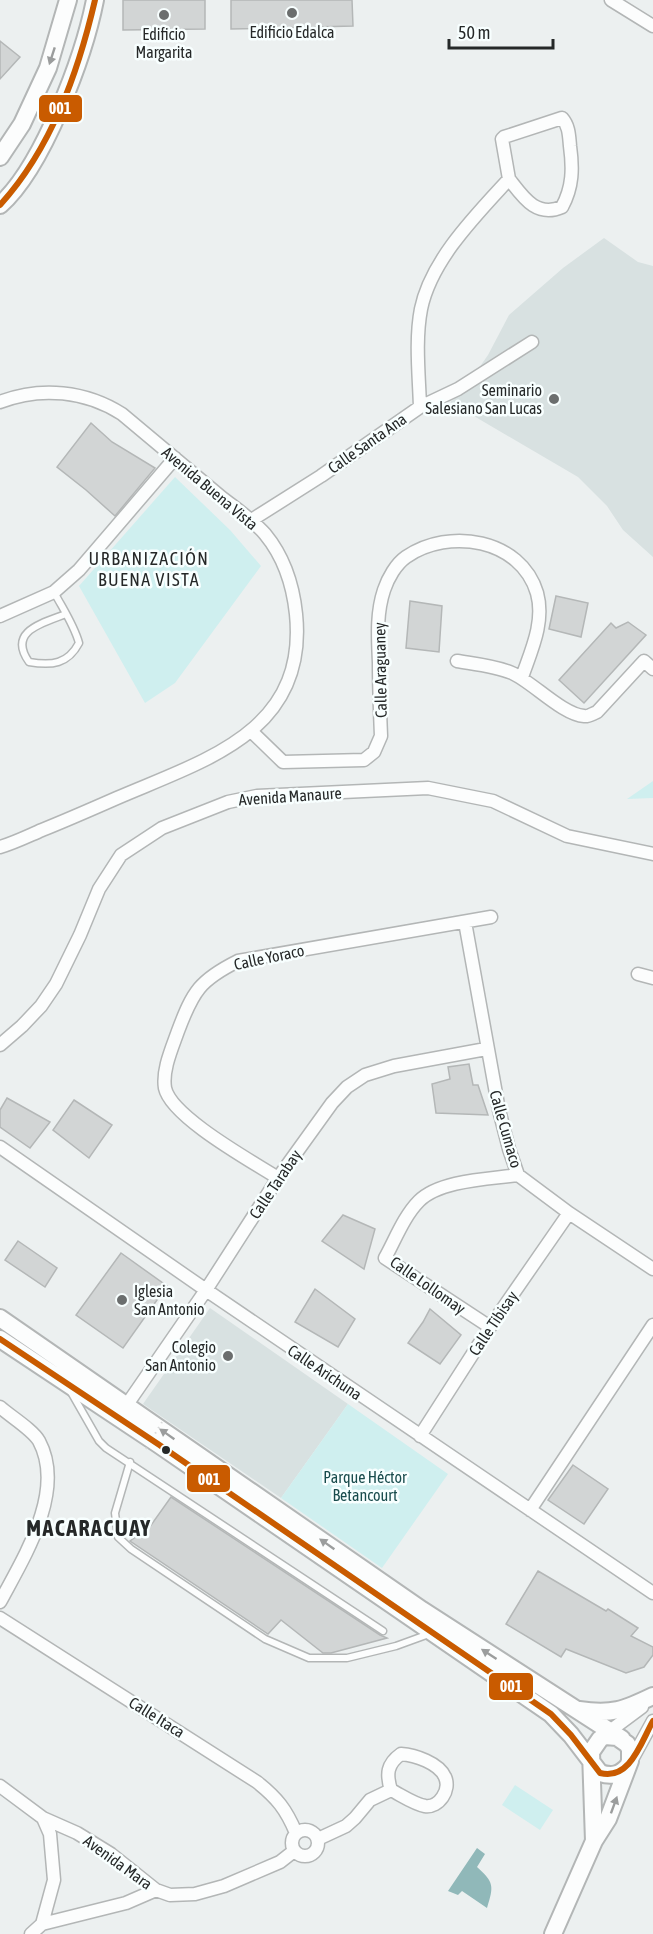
<svg xmlns="http://www.w3.org/2000/svg" width="653" height="1934" font-family="'Asap Condensed',sans-serif">
	<style>
		.built { fill: #d8e1e1 }
		.green { fill: #cfefef }
		.water { fill: #90b8b9 }
		.building { fill: #d2d5d5; stroke: #b4b7b7; stroke-width: 1.5 }
		.lines { fill: none; stroke-linecap: round; stroke-linejoin: round }
		.lane-casing { stroke: #b3b6b6; stroke-width: 9 }
		.street-casing { stroke: #b3b6b6; stroke-width: 15 }
		.secondary-casing { stroke: #b3b6b6; stroke-width: 20 }
		.lane { stroke: #fcfdfd; stroke-width: 6 }
		.street { stroke: #fcfdfd; stroke-width: 12 }
		.secondary { stroke: #fcfdfd; stroke-width: 16 }
		.path-bridge { stroke: #d8d9d9; stroke-width: 2; stroke-dasharray: 1.5 4.5; stroke-linecap: butt }
		.bus-1-casing { stroke: #f8ffff; stroke-width: 10 }
		.bus-1 { stroke: #c95b00; stroke-width: 6 }
		.oneway { fill: #9b9d9d }
		.poi-dot { fill: #6b6e6e; stroke: #f8ffff; stroke-width: 2 }
		.bus-dot { fill: #252828; stroke: #f8ffff; stroke-width: 2 }
		.labels { text-anchor: middle; dominant-baseline: central; stroke-width: 5; stroke-linejoin: round; paint-order: stroke }
		.poi-label { font-size: 16px; fill: #252828; stroke: #f8ffff }
		.street-label { font-size: 16px; fill: #252828; stroke: #f8ffff }
		.park-label { font-size: 16px; fill: #194c4d; stroke: #f8ffff }
		.neighbourhood-label { font-size: 18px; letter-spacing: 1.5px; fill: #252828; stroke: #f8ffff }
		.district-label { font-size: 22px; font-weight: bold; letter-spacing: 1.5px; fill: #252828; stroke: #f8ffff }
		.line-badge { stroke: #f8ffff; stroke-width: 2 }
		.badge-label { font-size: 16px; text-anchor: middle; font-weight: bold; fill: #fff }
	</style>
	<rect width="100%" height="100%" fill="#ecf0f0"/>
	<path class="built" d="M604 238 638 262 653 266V557L623 530 607 506 578 477 450 402 460 395 488 355 509 315 563 268Z
		M210 1308 348 1404 281 1498 143 1404Z"/>
	<path class="green" d="M175 477 230 530 261 566 175 683 145 703 79 586Z
		M653 781V798L627 799Z
		M348 1404 448 1474 382 1568 281 1498Z
		M515 1785 553 1810 540 1830 502 1805Z"/>
	<path class="water" d="M477 1848 485 1854 477 1867C494 1882 494 1886 487 1908L462 1891 458 1895 448 1891Z"/>
	<path class="building" d="M123 0H205V29L123 30Z
		M231 0H352L353 26 231 29Z
		M0 41 20 57 0 79Z
		M91 423 112 442 155 468 115 516 86 490 57 467Z
		M556 596 588 603 581 637 549 629Z
		M410 601 442 606 439 652 406 648Z
		M628 622 646 635 584 703 559 680 611 623 616 628Z
		M469 1064 473 1085H478L488 1115 436 1113 432 1084 450 1079 448 1067Z
		M7 1098 50 1122 30 1148 0 1127V1110Z
		M74 1100 112 1125 89 1158 53 1130Z
		M343 1215 375 1229 364 1269 322 1241Z
		M18 1241 57 1268 45 1287 5 1260Z
		M121 1253 167 1286 123 1348 76 1315Z
		M315 1289 355 1319 338 1347 295 1322Z
		M430 1309 461 1335 440 1364 408 1343 423 1322Z
		M573 1465 608 1489 584 1524 548 1500Z
		M171 1497 380 1635 387 1638 331 1653H323L281 1620 268 1634 130 1541 149 1528Z
		M538 1571 606 1611 608 1609 638 1628 631 1636 653 1647V1655L644 1667 626 1673 566 1649 561 1657 506 1624Z"/>
	<g class="lines">
		<defs>
			<path id="lane" d="M54 592C63 609 74 625 79 643 68 664 52 666 29 662 7 631 43 623 66 614
				M71 1392 99 1441 106 1448 383 1631
				M130 1462 115 1513 118 1537 131 1549 265 1639 309 1658H347L396 1646 429 1634"/>
			<path id="street" d="M611 0 653 26
				M0 402C41 386 86 391 122 414 155 442 188 469 220 496 235 508 253 520 265 534 284 557 293 585 296 614 308 732 205 760 117 798 92 809 67 820 42 830 28 836 14 843 0 847
				M420 407 458 389 532 342
				M250 521 321 476 420 407C419 375 415 340 421 309 431 260 476 215 509 179L502 139 504 137 562 118C569 126 569 135 570 146 573 168 573 187 562 207 536 218 523 197 509 179
				M0 616 54 592 79 570 175 458
				M457 661C475 664 496 666 512 673 531 681 563 715 584 716 588 717 592 714 597 712L644 661 653 669
				M251 731 283 762 364 760 374 752 381 736C380 712 379 687 379 663 378 638 376 614 384 590 388 578 396 564 406 557 449 527 521 539 537 593 545 622 531 651 522 677
				M465 922 499 1110 509 1149 518 1175 569 1213 653 1269
				M638 974 653 978
				M0 1045 22 1026 41 1006 56 984 80 935 99 889 121 855 162 828 228 802 257 796 428 788 493 801 567 836 653 854
				M0 1147 206 1290 653 1593
				M278 1178C253 1162 171 1117 165 1088 162 1070 172 1048 178 1031 193 991 200 980 238 961L491 917
				M490 1327 385 1258C395 1240 404 1216 419 1201 440 1180 490 1179 518 1175
				M126 1406 206 1290 278 1178 332 1103 347 1087 365 1075 394 1066 486 1049
				M0 1407C10 1416 33 1430 39 1441 66 1491 24 1557 0 1602
				M420 1436 490 1327 569 1213
				M530 1510 653 1325
				M0 1618 257 1782C277 1798 286 1809 296 1833
				M603 1736 642 1707
				M401 1754C415 1755 439 1763 445 1777 451 1790 439 1808 425 1806 414 1804 401 1795 391 1790 386 1774 387 1764 401 1754Z
				M630 1763 653 1721
				M0 1786 43 1818 77 1833 111 1854 156 1890 170 1895 195 1894 224 1886 280 1862 294 1851
				M292 1843a13 13 0 1 1 26 0a13 13 0 1 1-26 0Z
				M318 1839 346 1826 355 1818 370 1800 391 1790
				M42 1924 126 1903 156 1890
				M31 1934 42 1924 54 1880 50 1834 43 1818"/>
			<path id="secondary" d="M0 157 22 124 48 68 68 0
				M0 205C43 167 84 56 95 0
				M0 1318 422 1610 622 1739
				M0 1339 158 1444 551 1714 571 1735 600 1773C612 1777 620 1775 628 1766
				M579 1710C612 1715 624 1710 653 1696
				M553 1934 594 1841 608 1819 630 1761V1749L627 1744 617 1737 605 1736 600 1739 591 1752 594 1841"/>
		</defs>
		<use href="#lane" class="lane-casing"/>
		<use href="#street" class="street-casing"/>
		<use href="#secondary" class="secondary-casing"/>
		<use href="#lane" class="lane"/>
		<use href="#street" class="street"/>
		<use href="#secondary" class="secondary"/>
		<path class="path-bridge" d="M146 1449 162 1422"/>
		<defs>
			<path id="bus-1" d="M0 205C51 149 78 73 95 0
				M0 1339 158 1444 551 1714 571 1735 600 1773C630 1781 641 1742 653 1721"/>
		</defs>
		<use href="#bus-1" class="bus-1-casing"/>
		<use href="#bus-1" class="bus-1"/>
	</g>
	<defs><path id="oneway-solid" d="M-6-.8H1V-3.2L6.5 0L1 3.2V.8H-6Z" transform="scale(1.5)"/></defs>
	<g class="oneway">
		<use href="#oneway-solid" transform="translate(52 56) rotate(108)"/>
		<use href="#oneway-solid" transform="translate(167 1434) rotate(-145)"/>
		<use href="#oneway-solid" transform="translate(327 1544) rotate(-145)"/>
		<use href="#oneway-solid" transform="translate(489 1654) rotate(-147)"/>
		<use href="#oneway-solid" transform="translate(614 1805) rotate(-70)"/>
	</g>
	<g class="poi-dot">
		<circle cx="292" cy="13" r="6"/>
		<circle cx="164" cy="15" r="6"/>
		<circle cx="554" cy="399" r="6"/>
		<circle cx="122" cy="1300" r="6"/>
		<circle cx="228" cy="1356" r="6"/>
	</g>
	<circle class="bus-dot" cx="166" cy="1450" r="5"/>
	<g class="labels">
		<g class="poi-label">
			<text x="292" y="32">Edificio Edalca</text>
			<text x="164" y="34">Edificio<tspan x="164" dy="18">Margarita</tspan></text>
			<text x="542" y="390" text-anchor="end">Seminario<tspan x="542" dy="18">Salesiano San Lucas</tspan></text>
			<text x="134" y="1291" text-anchor="start">Iglesia<tspan x="134" dy="18">San Antonio</tspan></text>
			<text x="216" y="1347" text-anchor="end">Colegio<tspan x="216" dy="18">San Antonio</tspan></text>
		</g>
		<g class="street-label">
			<text transform="translate(367 443) rotate(-35)">Calle Santa Ana</text>
			<text transform="translate(210 488) rotate(40)">Avenida Buena Vista</text>
			<text transform="translate(380 670) rotate(-91)">Calle Araguaney</text>
			<text transform="translate(290 796) rotate(-4)">Avenida Manaure</text>
			<text transform="translate(269 957) rotate(-12)">Calle Yoraco</text>
			<text transform="translate(506 1129) rotate(74)">Calle Cumaco</text>
			<text transform="translate(275 1184) rotate(-56)">Calle Tarabay</text>
			<text transform="translate(428 1285) rotate(35)">Calle Lollomay</text>
			<text transform="translate(493 1323) rotate(-56)">Calle Tibisay</text>
			<text transform="translate(325 1372) rotate(34)">Calle Arichuna</text>
			<text transform="translate(157 1717) rotate(32)">Calle Itaca</text>
			<text transform="translate(118 1862) rotate(36)">Avenida Mara</text>
		</g>
		<g class="park-label">
			<text x="365" y="1477">Parque Héctor<tspan x="365" dy="18">Betancourt</tspan></text>
		</g>
		<g class="neighbourhood-label">
			<text x="149" y="558">URBANIZACIÓN<tspan x="149" dy="21">BUENA VISTA</tspan></text>
		</g>
		<g class="district-label">
			<text x="89" y="1528">MACARACUAY</text>
		</g>
	</g>
	<g class="line-badge">
		<rect x="38" y="94" width="45" height="29" rx="6" fill="#c95b00"/>
		<rect x="186" y="1464" width="45" height="29" rx="6" fill="#c95b00"/>
		<rect x="488" y="1672" width="46" height="29" rx="6" fill="#c95b00"/>
	</g>
	<g class="badge-label">
		<text x="60" y="114">001</text>
		<text x="209" y="1485">001</text>
		<text x="511" y="1692">001</text>
	</g>
	<path d="M449 39v9h104v-9" fill="none" stroke="#252828" stroke-width="3"/>
	<text x="458" y="39" font-size="18" fill="#252828" stroke="#f8ffff" stroke-width="4.5" paint-order="stroke">50 m</text>
</svg>
